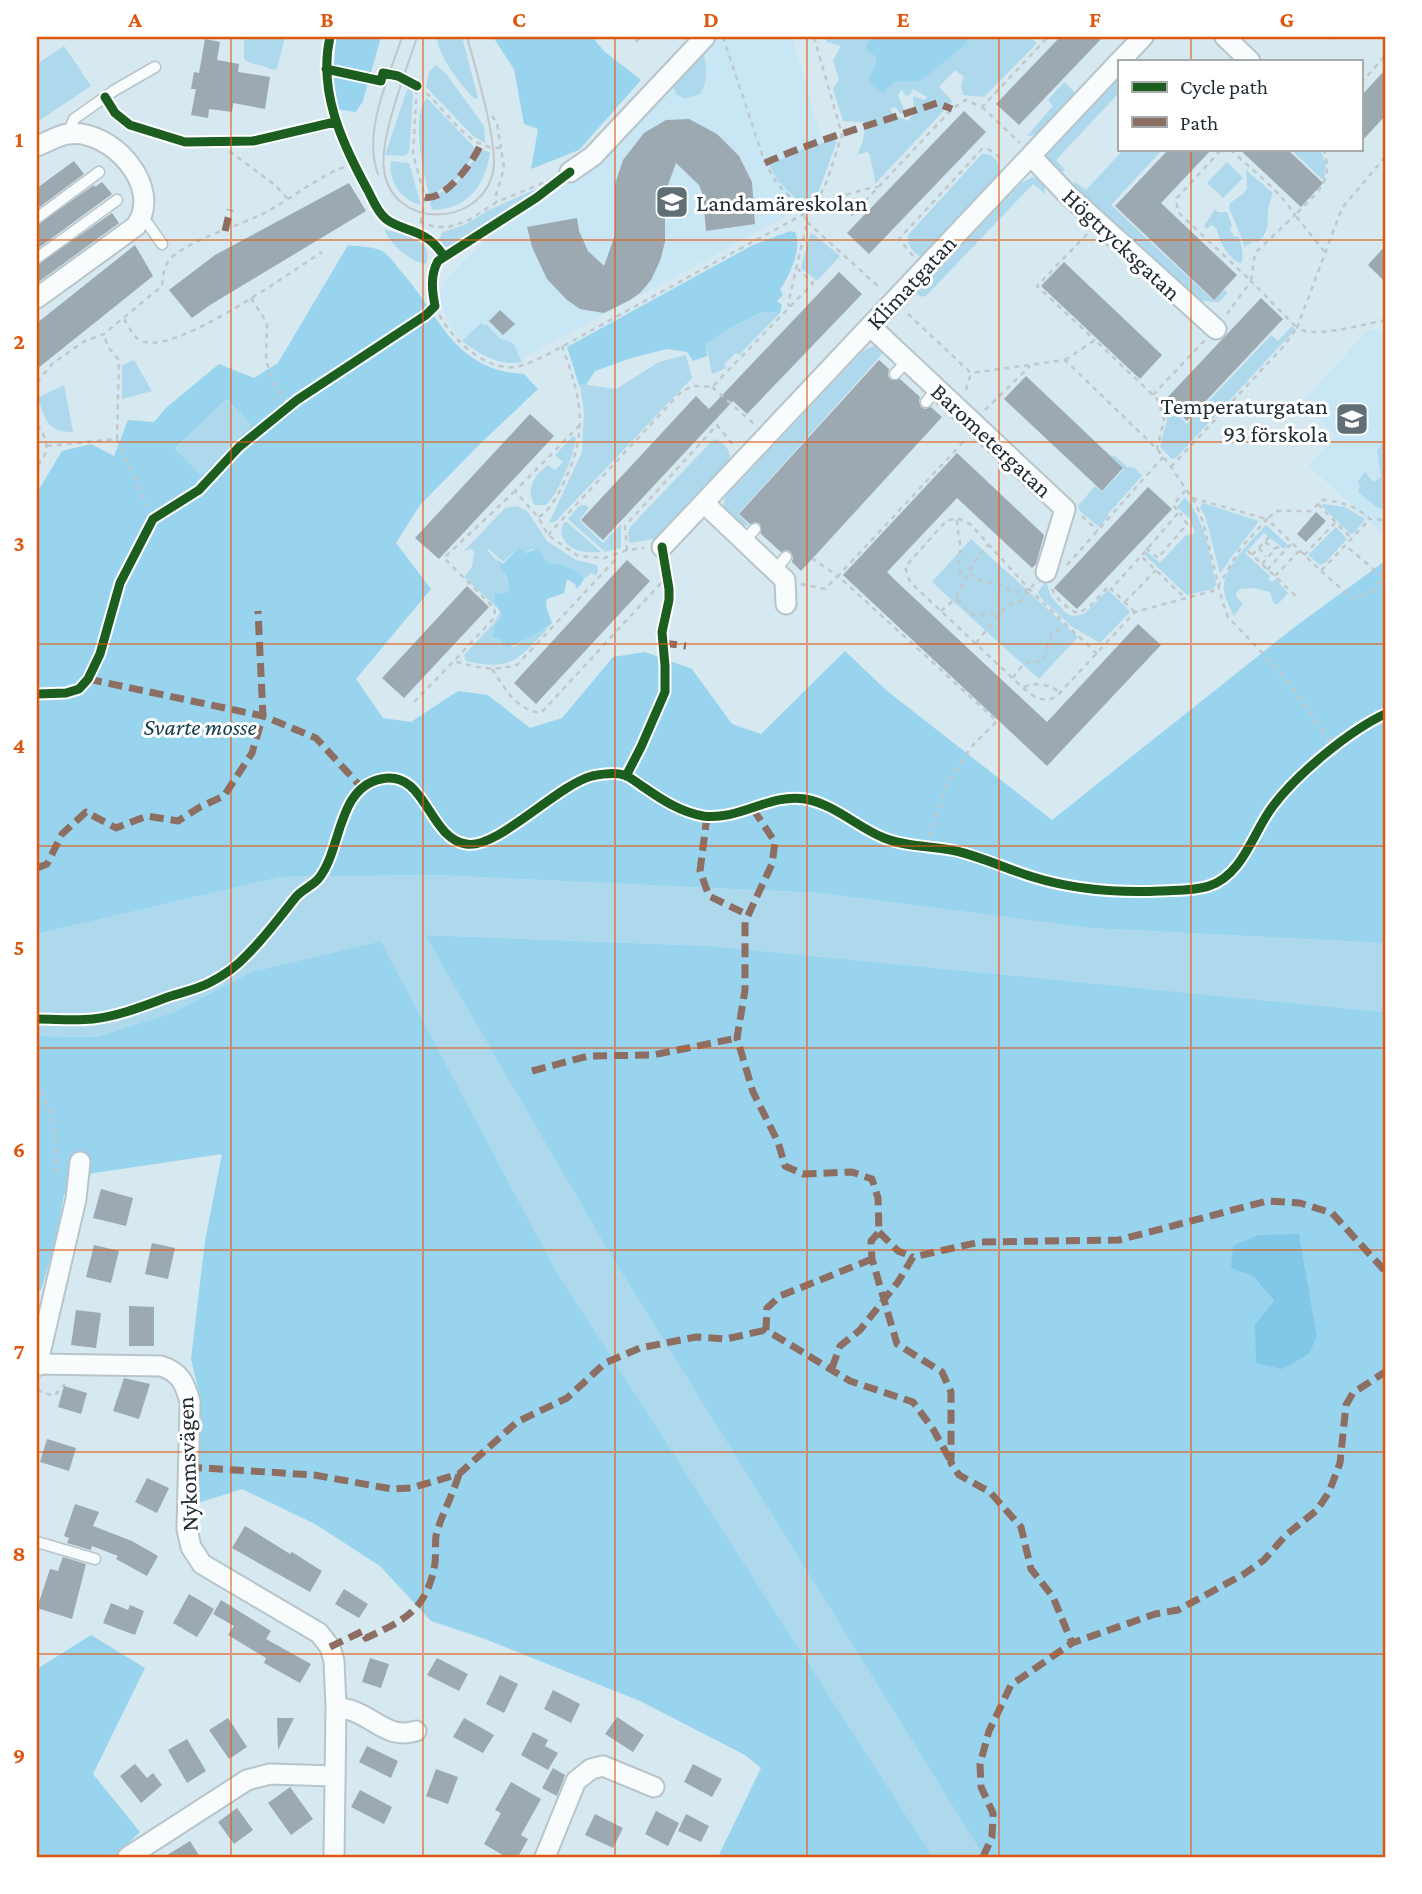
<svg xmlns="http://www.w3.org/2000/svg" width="1422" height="1894" font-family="'Crimson Pro',serif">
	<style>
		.built { fill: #c8e6f4 }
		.green { fill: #aed9ed; fill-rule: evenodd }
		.forest { fill: #99d4ee; fill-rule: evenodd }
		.water { fill: #81c7e7 }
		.building { fill: #9ca9b0 }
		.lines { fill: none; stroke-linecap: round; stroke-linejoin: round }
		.service-casing { stroke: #b7c5cb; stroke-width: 13 }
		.minor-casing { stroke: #b7c5cb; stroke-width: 23 }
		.path { stroke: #c0c8cb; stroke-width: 2.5; stroke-dasharray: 5 5; stroke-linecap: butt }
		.service { stroke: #f9fcfd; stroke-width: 10 }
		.minor { stroke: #f9fcfd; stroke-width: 19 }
		.tram { stroke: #c2c7c9; stroke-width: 2 }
		.quiet { stroke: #8d6e63; stroke-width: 7; stroke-dasharray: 14 7; stroke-linecap: butt }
		.cycleway-casing { stroke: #fff; stroke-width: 13 }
		.cycleway { stroke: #1b5e20; stroke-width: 9 }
		.grid { fill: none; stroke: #de570e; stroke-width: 2; stroke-opacity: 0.55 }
		.labels { text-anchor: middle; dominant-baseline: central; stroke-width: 6; stroke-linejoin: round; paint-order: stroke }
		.poi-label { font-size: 24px; fill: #212d33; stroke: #fff; text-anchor: start }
		.street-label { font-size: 24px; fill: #212d33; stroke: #fff }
		.park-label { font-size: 24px; font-style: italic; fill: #184052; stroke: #fff }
		.neatline { fill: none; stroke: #de570e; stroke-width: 2.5 }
		.grid-label { font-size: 23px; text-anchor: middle; font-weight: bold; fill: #de570e }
	</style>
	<rect width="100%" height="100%" fill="#d6e8f0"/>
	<path class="built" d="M712 37H792L824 147 800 209 514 363 464 342 451 328 440 303 441 289 446 279 494 232 552 195 599 153Z
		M1368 330 1385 331V536L1309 466 1336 436 1302 402Z"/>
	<path class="green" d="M251 37H285L277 69 273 70C263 64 251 66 244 59V41Z
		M437 37H462L478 98 475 99C462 87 437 55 437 37Z
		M825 37H873L868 41 865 49 875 55 876 65 894 82 914 81 965 45 970 37H1033L1032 39 1037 43 984 97 963 95 961 85 964 77 955 70 939 87 952 101 951 103 875 184C875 174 871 165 870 155L867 152 857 155 862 144 866 124 863 122 843 121 833 89 839 80 833 60 841 46 827 42ZM902 89 905 95 909 96 913 89 927 97 925 100 913 96 914 108 919 106 908 121 895 116 890 109 895 107 901 114 905 112 898 95Z
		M64 46 91 86 37 122V64Z
		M702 50C708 62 708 83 700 94L685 99 676 94 672 82Z
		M436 65 447 75 484 126 485 143 473 136 426 87 429 72Z
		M1119 77V93L1056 160 1065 170 1060 173 1050 167 1047 156 1054 147Z
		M1064 82 1075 92 1074 95 1037 135 1027 136 1053 106 1048 100Z
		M408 87 412 91 413 96 409 152 405 156 385 155Z
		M427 98 477 150 458 178 430 196C423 176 411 114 427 98Z
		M832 140 837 141 815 201 811 207H805L778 181 769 165 800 150Z
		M1124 149H1163L1111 205 1213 300 1224 290 1228 293 1219 302 1190 300 1072 188 1075 182 1086 190Z
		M1290 149H1320L1326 164 1324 181Z
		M481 150 490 152C485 186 468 209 432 210L430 203 436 195 455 184Z
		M982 154C994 153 1001 163 999 174L920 257C912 250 907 246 908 235Z
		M391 161 409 163 421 205C402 200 388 182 391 161Z
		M1227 162 1243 178 1223 198 1207 183Z
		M1246 170 1273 193C1271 198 1268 205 1268 211 1267 226 1270 230 1258 242L1253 241 1244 247 1243 241 1229 208 1230 203 1244 193 1247 188Z
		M1033 177 1044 183 1045 194 1033 184 927 295 922 297 916 294 1021 183Z
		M538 188V191L448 248 440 246 439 239 443 232 464 225 491 209Z
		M1215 209 1218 212H1227L1232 225 1230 230 1235 237 1238 236C1241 243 1245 257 1241 263 1229 261 1218 239 1217 229L1211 225 1207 229 1204 226Z
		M384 229C401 235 435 237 426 264 408 261 391 245 384 229Z
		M812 233 840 256 817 281 801 268 810 235Z
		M762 312 780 313 739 355 735 353 724 365 727 368 712 374 706 344 728 329Z
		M481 323 484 326 486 324 499 338 513 343 522 362C499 367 480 354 462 341Z
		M1292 326 1295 329 1290 335 1176 458 1172 459 1160 447 1167 420 1164 402 1187 424 1271 335 1278 341Z
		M874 346 884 351 878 359 738 514 749 525 741 526C732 517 718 509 726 496L863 351Z
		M686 355 692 378 555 522 549 523 582 452 584 412 580 384 616 389 659 362Z
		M134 360 152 391 122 399V365Z
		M64 385 73 432C46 432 47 420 37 398Z
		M225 399 251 425 201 475 175 450Z
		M573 436 576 438C574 456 558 494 546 505H535C524 489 536 474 548 465L555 470 563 462 555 455Z
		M714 439C723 441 728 447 730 456L726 464 654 539 629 543 628 532 630 527Z
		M1385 440V510L1376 507 1358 492 1360 485 1357 482 1365 472 1373 482 1381 477 1377 451Z
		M1110 455 1115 456 1127 467 1135 468 1142 476 1108 514V517L1099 527 1080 511 1078 506 1095 486 1102 492 1124 469Z
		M1185 497C1205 519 1210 556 1216 585L1213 589 1187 595 1144 554 1147 552 1160 563 1185 536 1195 533 1190 519 1177 507Z
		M1203 503 1259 521 1232 556 1220 574 1206 518 1200 507Z
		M1323 504 1345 507 1365 519 1355 532 1350 534 1322 506Z
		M580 505H585L589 508 579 520 603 543 621 524V548L605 552 568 519Z
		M517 506 528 512 547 541 576 560 597 565 598 571 596 576 592 573 584 579C578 569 560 562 549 564L533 549 525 553 519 547 503 562 488 548V551C499 562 506 575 509 590L494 601 498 609 464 577 472 567 474 552 471 549 464 551 505 508Z
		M567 522 601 552C584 553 567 552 561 533L563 523Z
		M1266 525 1288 545 1284 549 1264 533 1245 553 1270 576 1268 579 1272 582 1276 579 1288 593 1278 604H1274L1270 592 1253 588 1240 589 1236 593 1237 598 1243 603 1234 616C1230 608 1225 599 1224 590 1221 569 1253 539 1266 525Z
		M1336 527 1347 539 1326 562 1320 565 1308 555Z
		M971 539 1078 637 1039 679 932 582Z
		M1046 581 1051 597 1067 614 1073 616 1084 614 1108 590 1129 610V613L1100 643 1071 626 1040 597 1038 592Z
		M500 612 502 614 495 625 492 638H500L514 647 540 630 549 627C518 659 513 672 466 661L464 655 494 623Z
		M435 875 820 893 1089 928 1385 943V1012L711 946 426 935 607 1249 984 1857H933L555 1269 381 941 251 972 174 1012 97 1037 37 1036V934L281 877Z"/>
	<path class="forest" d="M336 37H381L363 101 356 112 336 109 332 98Z
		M493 37H592L605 52 641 80 579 150 531 169 538 129 524 124 514 69Z
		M873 37H970L965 45 920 81 894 82 883 93 871 84 869 77 876 65 875 56 865 49 868 41Z
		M790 231 795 232C803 249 789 275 780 290L783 295 777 301 782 305 780 313 762 312 728 329 706 344 707 356 693 361 687 352 667 349 631 358 595 371 586 385 580 384V388L567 347 751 246Z
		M348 245C359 247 377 246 385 253 390 257 395 264 399 269 441 315 452 370 524 374L538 389 481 443 420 505 396 543 431 589 356 679 383 718 411 722 458 691 488 695 530 728 562 718 613 657 645 652 692 669 732 724 761 734 845 651 886 690 1052 820 1292 629 1385 561V943L1089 928 820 893 435 875 281 877 37 934 38 491 62 451 91 444 114 456 128 420 154 422 167 407 219 364 254 378 278 363ZM226 399 251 425 201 475 175 449Z
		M519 547 525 553 537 549 549 564C560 562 578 569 584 579L577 589 575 584 567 579 564 593 547 599 546 606 552 623C546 629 514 647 506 647L500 638H492L495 625 502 615 494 601 495 593 502 594 509 590 507 579 496 559 503 564Z
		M425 935 711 946 1385 1012V1857H984L607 1249ZM1299 1235 1317 1336 1256 1324 1274 1301 1253 1276Z
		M381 941 555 1269 933 1857H718L761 1768 745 1755 640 1701 485 1639 431 1621 380 1566 315 1524 242 1489 198 1503 201 1401 191 1359 205 1241 222 1154 81 1175 64 1195 55 1244 41 1290H37V1036L97 1037 174 1012 251 972Z
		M91 1635 145 1668 93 1774 140 1832 114 1857H37V1669Z"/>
	<path class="water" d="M1299 1234 1317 1336 1309 1354 1282 1369 1256 1363 1255 1324 1274 1301 1253 1276 1231 1268 1233 1246 1259 1235Z"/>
	<path class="building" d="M1060 37H1103L1019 125 996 104Z
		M205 39 220 42 217 60 239 64 238 72 270 77 265 109 233 103 232 112 209 109 208 118 191 115 196 89H191L194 72 199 73Z
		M1385 70V116L1361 142V96Z
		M964 111 986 132 869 254 847 233Z
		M689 119 717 134 739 156 752 182 755 224 706 231 703 195 699 185 676 163 665 193V242L660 261 651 280 640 293 630 300 604 313 580 309 567 300 547 279 532 247 527 227 577 218 579 231 588 251 604 266 615 235V184L623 160 644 133 666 120Z
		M1169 149H1212L1161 203 1237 275 1214 300 1115 206Z
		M1239 149H1287L1323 183 1301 207Z
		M74 161 84 174 37 209V188Z
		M102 182 112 194 37 249V225L94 185 95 187Z
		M349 183 366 211 210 305 192 318 169 290 215 255Z
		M112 213 119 223 37 283V265Z
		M135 245 153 276 37 369V323Z
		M1385 246V282L1368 265Z
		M1064 262 1162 355 1140 379 1041 286Z
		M839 272 862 294 747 414 733 401 603 540 581 520 696 396 709 409Z
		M1261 298 1283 319 1187 421 1165 400Z
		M500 310 515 324 503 335 489 321Z
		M879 360 889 369 888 376 891 380 900 379 920 397 919 401 921 407 925 409 931 407 942 417 801 571 792 562 793 558 791 552 787 550 781 552 761 534 760 524 756 522 750 524 739 514Z
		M1026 376 1123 468 1102 491 1004 399Z
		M530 414 554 436 439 559 415 538Z
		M957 453 1044 535 1036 564 1032 568 957 498 887 572 897 582 1047 722 1138 624 1161 645 1047 766 843 575Z
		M1148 487 1172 509 1077 609 1054 588Z
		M1316 512 1326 521 1306 542 1297 534Z
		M627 560 650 581 536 704 514 683Z
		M467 586 489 607 404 698 382 678Z
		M101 1189 133 1198 126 1226 93 1218Z
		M152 1243 175 1248 168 1279 145 1274Z
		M94 1245 119 1251 111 1283 86 1277Z
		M129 1306 154 1307V1346H129Z
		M76 1310 101 1313 96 1348 71 1345Z
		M124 1378 150 1384 139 1419 113 1411Z
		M64 1386 87 1393 81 1414 58 1407Z
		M47 1439 76 1448 69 1471 40 1462Z
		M147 1478 169 1488 157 1513 135 1502Z
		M75 1504 99 1512 93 1526 132 1541 158 1556 147 1576 116 1559 118 1556 92 1546 91 1550 67 1543 69 1538 64 1536Z
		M245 1526 290 1554 292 1552 322 1571 310 1592 232 1548Z
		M63 1557 86 1564 72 1619 37 1608 50 1569 58 1571Z
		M344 1589 368 1604 359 1618 335 1604Z
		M189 1594 214 1609 197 1637 173 1623Z
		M221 1600 271 1631 266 1639 311 1664 300 1683 264 1663 266 1658 228 1635 234 1626 213 1614Z
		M111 1603 128 1610 130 1605 144 1611 135 1635 103 1623Z
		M370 1658 389 1664 381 1688 362 1682Z
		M437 1658 468 1674 459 1691 427 1675Z
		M500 1675 518 1684 504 1713 486 1704Z
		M553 1690 580 1704 571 1723 544 1709Z
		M617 1717 644 1735 633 1752 605 1734Z
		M228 1718 247 1747 229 1759 209 1730Z
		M277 1718H294L278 1750Z
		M464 1718 494 1735 483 1753 453 1737Z
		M533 1732 548 1740 545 1746 558 1753 548 1770 521 1755Z
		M187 1739 206 1771 187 1783 168 1750Z
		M367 1746 398 1761 391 1778 359 1762Z
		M135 1764 147 1778 153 1773 162 1785 141 1803 120 1776Z
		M693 1764 722 1779 712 1797 684 1782Z
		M553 1768 565 1775 557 1796 542 1788Z
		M436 1769 458 1777 448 1804 426 1796Z
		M511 1782 541 1799 521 1835 528 1839 518 1857H506L484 1844 501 1813 495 1810Z
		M290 1787 313 1819 291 1835 268 1803Z
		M360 1790 392 1807 384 1824 351 1807Z
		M237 1808 253 1830 234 1844 218 1822Z
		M656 1811 679 1823 668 1846 645 1834Z
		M595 1814 623 1828 613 1848 585 1835Z
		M686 1814 709 1826 701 1842 678 1831Z
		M190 1841 200 1857H164Z"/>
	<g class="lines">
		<defs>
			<path id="service" d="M68 134 74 119 115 90 155 67
				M37 218 99 172
				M141 219 148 224 162 244
				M37 258 117 200
				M895 374 907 361
				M926 402 937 389
				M744 541 755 529
				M775 570 786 557
				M37 1542 95 1559"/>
			<path id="minor" d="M1225 37 1250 61
				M1120 61 1143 37
				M37 146C46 143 58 135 68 134 111 128 164 187 136 226L37 298
				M1031 156 1067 194 1216 329
				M570 172 593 156 705 37
				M870 326 1065 509 1046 572
				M704 503 785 580 786 604
				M662 547 1119 62
				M37 1364 161 1366C180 1372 185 1383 190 1402L187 1529 191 1547 202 1564 319 1633 330 1647 334 1661 336 1707 334 1857
				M37 1366 76 1199 80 1162
				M336 1707C342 1708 348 1709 353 1711 377 1720 389 1739 416 1731
				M128 1857 247 1780 270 1774 334 1776
				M545 1857 576 1781 591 1769 603 1766 654 1787"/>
		</defs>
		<use href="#service" class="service-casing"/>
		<use href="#minor" class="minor-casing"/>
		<path class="path" d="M723 37 765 163 778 185 801 207 807 222 788 304 790 306
			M814 37 842 135 827 181 816 204 818 208
			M1332 39 1334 37
			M636 42 640 37
			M1361 83 1385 56
			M982 107 1020 143
			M492 116 497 123 501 148
			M225 142 229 151 275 185 288 199
			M1323 149C1336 181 1315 194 1295 215L1324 251
			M1220 151H1232C1253 171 1279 190 1295 215L1255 253 1251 281 1178 212 1176 199Z
			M1385 157 1342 208 1297 328C1313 339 1366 324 1385 320
			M837 200 852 215 952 109 965 100 982 107 1048 37
			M421 222 425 197 413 154 417 86C445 104 464 150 501 148L504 168 495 199 497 202
			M807 222 880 288
			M415 232 421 222 435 227H449L469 220 497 202 555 178
			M1087 234 1037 286 1095 340
			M913 256 899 239 982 149 990 150 1003 160
			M251 298 267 323 266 361 275 384 289 407
			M435 306C446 334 483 371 515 367 535 364 573 340 592 330 647 300 701 270 756 240 790 222 840 191 878 187
			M908 314 971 373 1065 360 1157 449 1171 467 1196 504 1203 522 1222 600 1228 617 1270 661 1300 697 1334 747
			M124 319C130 328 134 340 145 342 181 351 289 273 322 252
			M1065 360 1095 340 1158 400 1164 420 1157 449
			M37 382 52 364 83 342 104 334 162 286C163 276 164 264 172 257 198 236 235 228 264 213 295 197 320 174 353 164
			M712 387 754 424
			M966 390 971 373
			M1153 395 1205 340
			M985 410 1030 366
			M37 425C49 440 50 452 37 466
			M580 425 515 491 538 517 548 535 578 556 604 558 627 550 644 548
			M117 439 153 519
			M47 446 117 439 119 360 108 347 104 335
			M1171 467 1283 347 1297 328 1251 281 1227 314
			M515 491 444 558 495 609 494 618 454 661C476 668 494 671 517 665L615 560 614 555
			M1192 498 1267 519 1277 511H1311L1322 500C1340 501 1356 506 1370 519L1385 520
			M1318 504 1352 539
			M1082 516 1098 531
			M539 517C551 509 558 495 564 482 589 430 581 398 562 346
			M957 520C957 528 959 535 960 543 962 557 954 568 965 580
			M548 535 679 394 692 386 712 387 813 283 798 269
			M1265 542 1275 549
			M1146 548 1158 558 1187 524 1180 513
			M1259 548 1266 557
			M627 550 625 526 717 425 734 446
			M1248 551 1299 599
			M1142 555 1179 512 1173 505 1186 490
			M1252 555 1269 537
			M1304 555 1335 523
			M1262 564 1277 547 1283 553
			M1067 565 1163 457
			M1267 570 1291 544
			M1321 571 1352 598 1370 593 1383 577 1346 546
			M970 574 982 582 998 583 1014 593 1029 589
			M1275 576 1299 551
			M801 584 825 589 838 576 813 559
			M1052 589C1056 598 1068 611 1079 613L1090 606 1108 587 1111 589
			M957 599 973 615 993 613 998 615
			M1125 602 1156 570
			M941 611 955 599 974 562 988 545
			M1135 612 1111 589 1141 556 1185 598
			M976 643 1003 610 1011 604 1021 601 1034 584
			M1097 654 1029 589 970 524 957 518 946 521 905 567 910 582 1023 688C1034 697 1042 703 1056 697L1135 612 1216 590 1240 549 1267 519 1321 571 1370 519
			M492 669C506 690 515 709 541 713L661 583 668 582
			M1013 678 1024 663 1041 661 1044 659 1051 636 1065 624
			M1024 687C1036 682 1050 684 1060 693
			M414 702 454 661
			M926 846 949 779 973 745 997 721 838 576 966 439
			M37 1082 53 1117 57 1171 60 1172
			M37 1390 54 1396 65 1384"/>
		<use href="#service" class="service"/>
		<use href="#minor" class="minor"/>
		<path class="tram" d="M417 37C407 69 379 138 384 170 392 229 480 229 493 172 499 146 475 66 467 37
			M378 174C362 133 389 77 402 37"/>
		<path class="quiet" d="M765 163C820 138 879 123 937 103L952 109
			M425 197C444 202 473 162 480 146
			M225 231 230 210
			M663 643 686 646
			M88 679 263 716 316 738 362 788
			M753 809 775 842 772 864 745 922V990L737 1038 753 1092 778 1142 785 1166 803 1174 852 1172 872 1179 878 1198 879 1232 871 1241 872 1259 897 1344 942 1372 951 1392V1463L959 1475 990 1492 1021 1527 1031 1569 1053 1597 1072 1643
			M707 816 700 871 709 896 748 915
			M37 868 47 864 62 834 86 812 116 828 147 816 178 821 200 807 224 796 252 753 263 716 258 611
			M532 1071 588 1056 653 1055 737 1038
			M879 1232 898 1251 913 1257
			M872 1259 780 1296 767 1308 766 1330 850 1381 913 1402 933 1429 950 1460
			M832 1368 840 1346 860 1330 898 1282 913 1257 980 1242 1119 1240 1267 1201 1300 1203 1332 1213 1385 1271
			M188 1467 314 1475 392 1489 411 1488 459 1474 517 1422 567 1398 605 1363 640 1348 696 1337 726 1339 766 1330
			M330 1647 363 1631 366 1638C405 1620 427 1610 435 1563 436 1554 435 1544 436 1536 441 1515 453 1495 459 1474
			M983 1857 992 1837 993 1813 981 1787 980 1764 989 1731 1011 1685 1072 1643 1155 1614 1178 1610 1244 1574 1264 1560 1286 1535 1317 1510 1329 1492 1340 1463 1346 1405 1353 1393 1385 1372"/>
		<defs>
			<path id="cycleway" d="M330 37C318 90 341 141 366 187 372 197 376 211 386 219 397 228 413 229 425 237 433 241 439 249 444 256
				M326 69 381 81 383 73 398 76 417 86
				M105 97 115 113 130 125 185 142 253 141 335 122
				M37 694 66 693 79 689 88 679 100 654 120 583 153 519 199 490 239 447 297 400 426 315 435 306C432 291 430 275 438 261L536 198 570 172
				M626 776 641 747 665 692V666L662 632 669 600V589L662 547
				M37 1019C56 1019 75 1021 93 1019 120 1016 146 1005 171 996 184 992 197 989 209 983 223 976 238 965 248 954 265 937 280 917 295 898 302 889 313 886 319 878 342 849 337 788 381 779 426 769 428 838 466 844 497 850 557 785 592 776 602 774 615 772 624 775 631 777 638 784 645 788 662 800 681 812 703 816 739 821 770 793 805 799 834 804 857 827 884 838 906 847 933 846 956 851 982 857 1007 869 1033 877 1075 890 1116 893 1160 891 1176 890 1194 891 1209 886 1243 875 1253 832 1273 806 1297 774 1349 731 1385 714"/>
		</defs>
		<use href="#cycleway" class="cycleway-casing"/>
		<use href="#cycleway" class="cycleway"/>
	</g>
	<path class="grid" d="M231 37V1857M423 37V1857M615 37V1857M807 37V1857M999 37V1857M1191 37V61M1191 149V1857M37 240H1385M37 442H1385M37 644H1385M37 846H1385M37 1048H1385M37 1250H1385M37 1452H1385M37 1654H1385"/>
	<defs>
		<symbol id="school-square" viewBox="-11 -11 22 22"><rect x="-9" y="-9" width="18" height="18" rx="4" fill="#606e75" stroke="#fff"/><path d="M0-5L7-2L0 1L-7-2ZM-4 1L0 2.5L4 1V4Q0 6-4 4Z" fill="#fff"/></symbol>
	</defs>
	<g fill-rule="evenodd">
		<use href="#school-square" x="653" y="183" width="38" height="38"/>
		<use href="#school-square" x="1333" y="400" width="38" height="38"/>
	</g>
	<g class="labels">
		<g class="poi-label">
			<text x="696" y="202">Landamäreskolan</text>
			<text x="1328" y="405" text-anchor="end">Temperaturgatan<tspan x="1328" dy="28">93 förskola</tspan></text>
		</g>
		<g class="street-label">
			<text transform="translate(1122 244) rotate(43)">Högtrycksgatan</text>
			<text transform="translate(911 282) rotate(-47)">Klimatgatan</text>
			<text transform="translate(992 440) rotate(43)">Barometergatan</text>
			<text transform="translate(187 1464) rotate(-92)">Nykomsvägen</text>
		</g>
		<g class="park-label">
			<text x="200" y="726">Svarte mosse</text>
		</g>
	</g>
	<rect width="1422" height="1894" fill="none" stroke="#ffffff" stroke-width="77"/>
	<rect x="1118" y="60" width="245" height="91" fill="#ffffff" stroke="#a6abad" stroke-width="2"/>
	<rect x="1132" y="82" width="35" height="10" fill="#1b5e20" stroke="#a6abad" stroke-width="2"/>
	<text x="1180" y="94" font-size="21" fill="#212d33">Cycle path</text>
	<rect x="1132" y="117" width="35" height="10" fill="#8d6e63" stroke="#a6abad" stroke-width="2"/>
	<text x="1180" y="130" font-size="21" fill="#212d33">Path</text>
	<rect x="38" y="38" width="1346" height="1818" class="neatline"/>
	<g class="grid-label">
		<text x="135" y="27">A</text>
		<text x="327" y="27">B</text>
		<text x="519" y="27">C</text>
		<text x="711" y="27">D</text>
		<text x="903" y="27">E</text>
		<text x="1095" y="27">F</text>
		<text x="1287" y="27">G</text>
		<text x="19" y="147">1</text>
		<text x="19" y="349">2</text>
		<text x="19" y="551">3</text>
		<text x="19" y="753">4</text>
		<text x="19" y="955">5</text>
		<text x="19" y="1157">6</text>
		<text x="19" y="1359">7</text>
		<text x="19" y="1561">8</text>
		<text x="19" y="1763">9</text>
	</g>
</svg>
